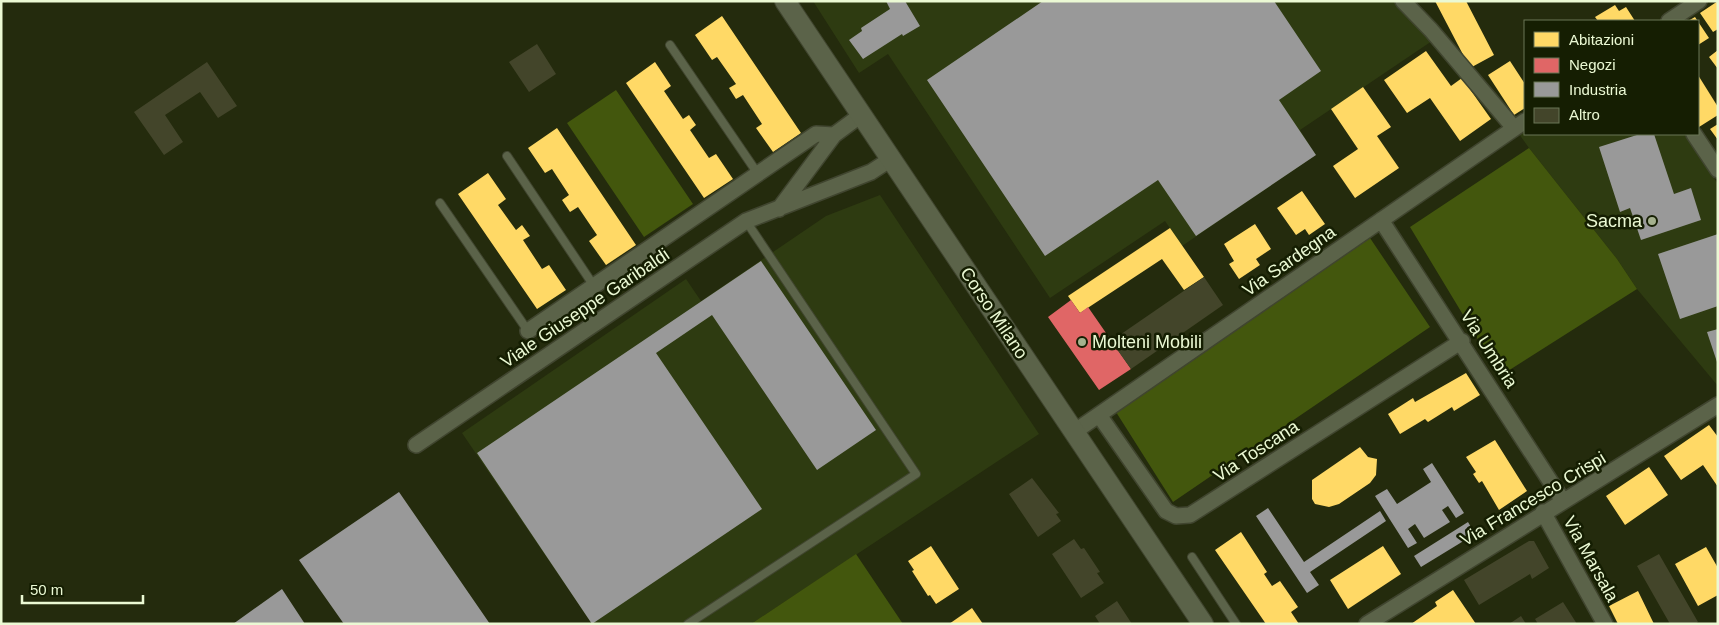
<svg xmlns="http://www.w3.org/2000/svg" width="1719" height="625" font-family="Helvetica,sans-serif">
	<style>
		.built { fill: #2e3b11 }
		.green { fill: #43570d }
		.homes { fill: #ffd966 }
		.shops { fill: #e06666 }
		.industry { fill: #999 }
		.building { fill: #43452a }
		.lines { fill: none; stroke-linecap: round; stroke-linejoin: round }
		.lane-casing { stroke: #40452f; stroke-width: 10 }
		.street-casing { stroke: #40452f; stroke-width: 18 }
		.secondary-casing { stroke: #40452f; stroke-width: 22 }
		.lane { stroke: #5b6349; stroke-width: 8 }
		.street { stroke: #5b6349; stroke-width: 15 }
		.secondary { stroke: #5b6349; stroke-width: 20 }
		.poi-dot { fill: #a5b18e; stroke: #151e02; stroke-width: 2 }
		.labels { text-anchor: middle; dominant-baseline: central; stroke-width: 5; stroke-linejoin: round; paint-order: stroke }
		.poi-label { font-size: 18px; fill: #ebf9d4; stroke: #151e02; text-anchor: end }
		.street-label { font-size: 18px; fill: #ebf9d4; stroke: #151e02 }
	</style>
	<rect width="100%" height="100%" fill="#242b0d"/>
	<path class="built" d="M813 1H1395L1432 41 1300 130 1316 155 1182 246 1165 221 1050 298 888 54 859 73Z
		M1525 130V134H1684L1718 184V386L1637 289 1617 259 1529 148 1519 134Z
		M880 195 1039 434 751 624H592L462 433 686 279 701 301 826 216Z"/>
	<path class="green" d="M616 90 693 204 644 237 567 123Z
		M1529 148 1617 259 1637 289 1500 376 1410 227Z
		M1370 238 1430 327 1173 502 1116 412Z
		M856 554 903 624H751Z"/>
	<path class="homes" d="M1435 1H1466L1494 55 1470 68Z
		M1718 1V29L1713 32 1700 13Z
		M1615 5 1619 11 1626 7 1635 21H1598L1595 17Z
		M722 16 801 133 773 152 756 128 762 124 743 95 736 99 729 88 736 84 717 57 712 60 695 35Z
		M1695 17 1709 38 1698 45V21H1688Z
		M1718 50V69L1709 57Z
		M1426 51 1451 86 1462 78 1491 119 1460 141 1430 98 1407 113 1384 80Z
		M1510 61 1525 84V108L1514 115 1488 75Z
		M655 62 671 86 664 91 683 119 689 115 696 125 690 130 709 158 716 154 733 179 704 198 626 83Z
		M1698 75 1718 107V115L1699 127Z
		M1363 87 1391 127 1377 136 1399 168 1355 198 1333 166 1358 149 1331 109Z
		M1718 124V140L1710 129Z
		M557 128 636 245 606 265 589 241 597 235 578 207 570 212 562 200 569 195 552 169 545 173 528 148Z
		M488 173 506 199 498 205 516 230 522 225 530 236 523 240 542 269 549 265 566 290 537 309 458 194Z
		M1302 191 1325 224 1309 235 1305 229 1296 235 1277 208Z
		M1255 224 1271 249 1256 259 1260 265 1239 279 1229 264 1234 261 1224 244Z
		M1170 228 1204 277 1184 290 1162 259 1080 313 1068 296Z
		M1466 373 1480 395 1454 411 1452 407 1428 422 1425 419 1400 434 1388 414 1413 398 1415 402Z
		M1709 425 1718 437V487L1703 465 1681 480 1664 456Z
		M1495 440 1527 491 1499 510 1482 481 1479 483 1473 474 1476 472 1466 457Z
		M1360 447 1368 457 1377 459 1376 475 1370 483 1339 504 1329 507 1315 504 1312 499V480Z
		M1649 467 1668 495 1625 525 1606 496Z
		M1241 532 1267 572 1264 574 1272 586 1280 581 1298 607 1291 612 1299 624H1266L1215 550Z
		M931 546 959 589 936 604 930 595 928 596 912 571 914 570 908 561Z
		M1383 546 1401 574 1348 609 1330 580Z
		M1706 547 1718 568V595L1698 606 1675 564Z
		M1453 590 1476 624H1411L1437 606 1435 602Z
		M1638 591 1654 624H1618L1609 606Z
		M972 608 983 624H949Z"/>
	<path class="shops" d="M1071 300 1080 313 1088 307 1131 369 1099 390 1048 317Z"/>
	<path class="industry" d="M886 1H905L920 26 903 36 902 34 863 59 849 40 862 31 861 28 890 9Z
		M1043 1H1274L1321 71 1279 100 1316 155 1196 236 1158 180 1045 256 927 80Z
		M1640 134H1654L1674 194 1691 188 1701 220 1641 240 1630 208 1620 212 1599 147Z
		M1718 234V306L1680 319 1658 254Z
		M761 261 876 430 817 470 712 315 656 353 762 509 592 624 477 453Z
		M1718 329V362H1717L1707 332Z
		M1432 463 1464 513 1456 518 1448 506 1442 510 1450 522 1424 538 1415 524 1408 529 1417 543 1408 548 1375 496 1387 489 1397 504 1431 482 1423 469Z
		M399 492 490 624H344L299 560Z
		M1268 508 1304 562 1380 511 1386 521 1310 572 1319 585 1307 593 1256 516Z
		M1468 522 1475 534 1421 567 1414 556Z
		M282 589 305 624H233Z"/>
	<path class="building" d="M537 44 556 74 529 92 509 62Z
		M207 62 237 106 218 118 200 92 165 115 183 142 164 155 134 112Z
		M1204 277 1223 305 1131 369 1111 341Z
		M1032 478 1059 513 1056 514 1061 521 1038 537 1009 494Z
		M1074 539 1081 549 1084 548 1100 572 1097 573 1104 583 1081 598 1052 554Z
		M1529 541H1534L1549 568 1532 579 1530 574 1479 605 1464 580Z
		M1659 554 1698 622 1695 624H1670L1637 566Z
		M1117 601 1132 624H1100L1095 616Z
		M1563 602 1577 624H1538L1535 619Z
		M1521 616 1526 624H1509Z"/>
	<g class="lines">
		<defs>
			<path id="lane" d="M670 45 758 174
				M507 156 594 286
				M440 203 528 331
				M1192 557 1236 624
				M688 624 916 474 746 221"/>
			<path id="street" d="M1403 1 1431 30 1514 128
				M1669 21 1699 1
				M1694 134 1718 170
				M779 209 834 135 861 115
				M1381 220 1563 501
				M528 331 816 134 834 135
				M1099 415 1166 511 1176 516 1190 515 1462 341
				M1074 432 1525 121
				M416 445 746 221 871 172 891 159
				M1543 512 1605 624
				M1367 624 1718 405"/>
			<path id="secondary" d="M785 1 1203 624"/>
		</defs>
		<use href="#lane" class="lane-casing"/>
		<use href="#street" class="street-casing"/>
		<use href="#secondary" class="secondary-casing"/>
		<use href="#lane" class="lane"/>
		<use href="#street" class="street"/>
		<use href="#secondary" class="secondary"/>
	</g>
	<g class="poi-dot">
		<circle cx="1652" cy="221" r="5"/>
		<circle cx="1082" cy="342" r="5"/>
	</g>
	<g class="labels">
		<g class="poi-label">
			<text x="1642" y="221">Sacma</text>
			<text x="1092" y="342" text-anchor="start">Molteni Mobili</text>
		</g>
		<g class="street-label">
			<text transform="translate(1289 261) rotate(-35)">Via Sardegna</text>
			<text transform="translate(585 308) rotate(-34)">Viale Giuseppe Garibaldi</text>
			<text transform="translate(994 313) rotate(56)">Corso Milano</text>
			<text transform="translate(1489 349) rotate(57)">Via Umbria</text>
			<text transform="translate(1256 451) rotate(-33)">Via Toscana</text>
			<text transform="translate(1533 499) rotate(-31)">Via Francesco Crispi</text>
			<text transform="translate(1591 559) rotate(61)">Via Marsala</text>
		</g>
	</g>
	<rect width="1719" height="625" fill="none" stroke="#ebf9d4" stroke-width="5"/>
	<rect x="1524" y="20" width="175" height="115" fill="#151e02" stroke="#6b7656"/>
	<rect x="1534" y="32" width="25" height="15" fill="#ffd966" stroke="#6b7656"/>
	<text x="1569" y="45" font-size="15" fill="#ebf9d4">Abitazioni</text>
	<rect x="1534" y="58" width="25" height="15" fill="#e06666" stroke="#6b7656"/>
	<text x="1569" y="70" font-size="15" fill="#ebf9d4">Negozi</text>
	<rect x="1534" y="82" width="25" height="15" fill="#999999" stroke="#6b7656"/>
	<text x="1569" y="95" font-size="15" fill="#ebf9d4">Industria</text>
	<rect x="1534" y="108" width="25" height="15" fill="#43452a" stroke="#6b7656"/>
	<text x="1569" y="120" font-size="15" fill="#ebf9d4">Altro</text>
	<path d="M22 595v8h121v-8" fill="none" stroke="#ebf9d4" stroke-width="2.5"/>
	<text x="30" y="595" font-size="15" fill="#ebf9d4" stroke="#151e02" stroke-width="4" paint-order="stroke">50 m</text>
</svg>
